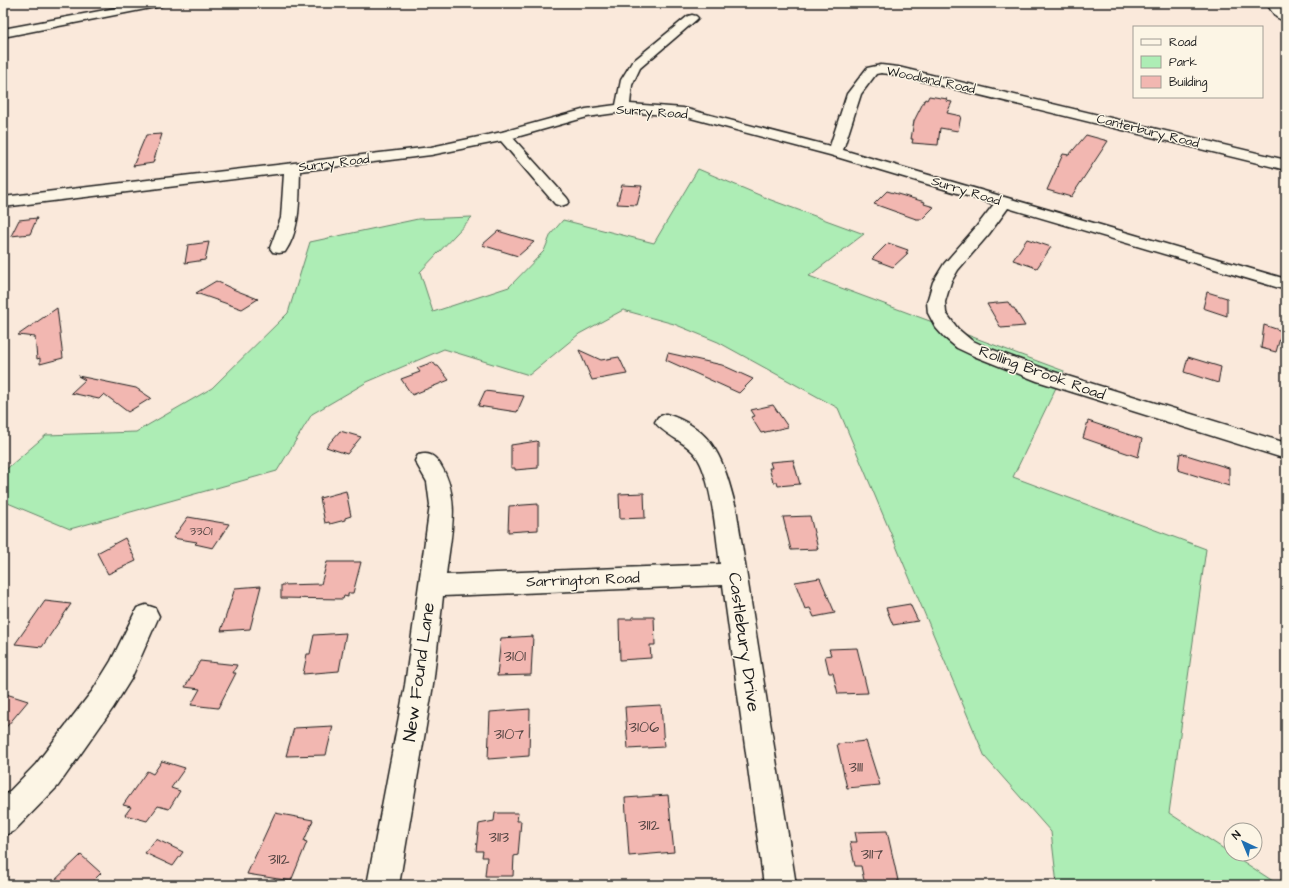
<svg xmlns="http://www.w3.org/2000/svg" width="1289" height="888" font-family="'Architects Daughter',sans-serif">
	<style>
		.green { fill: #adedb5; stroke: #648468 }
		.building { fill: #f2b7b1; stroke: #1c1c1c }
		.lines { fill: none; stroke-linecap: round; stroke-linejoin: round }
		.minor-casing { stroke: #1c1c1c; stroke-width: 3 }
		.motorway-casing { stroke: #1c1c1c; stroke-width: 3 }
		.minor { fill: #fcf5e5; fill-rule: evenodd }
		.motorway { fill: #fcf5e5; fill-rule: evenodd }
		.labels { text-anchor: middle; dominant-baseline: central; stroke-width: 3; stroke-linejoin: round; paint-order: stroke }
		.far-street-label { font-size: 13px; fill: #1c1c1c; stroke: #fcf5e5 }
		.number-label { font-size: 13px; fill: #524341 }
		.street-label { font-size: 15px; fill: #1c1c1c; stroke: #fcf5e5 }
		.near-number-label { font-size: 16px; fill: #524341 }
		.near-street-label { font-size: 18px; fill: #1c1c1c; stroke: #fcf5e5 }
	</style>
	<rect width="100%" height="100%" fill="#fae9db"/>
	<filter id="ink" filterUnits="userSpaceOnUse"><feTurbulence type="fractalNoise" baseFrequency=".025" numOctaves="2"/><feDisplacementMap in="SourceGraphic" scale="8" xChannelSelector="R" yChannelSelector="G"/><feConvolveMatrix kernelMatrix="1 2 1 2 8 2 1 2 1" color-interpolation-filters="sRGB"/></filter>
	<g filter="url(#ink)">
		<path class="green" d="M698 169 771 200 864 234 809 276 1064 371 1013 477 1206 549 1169 813 1279 885H1057L1051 832 985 757 838 408 718 342 674 324 623 310 579 334 529 375 444 349 367 382 312 414 277 471 70 529 3 501V472L46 435 136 432 212 388 288 313 310 242 418 219 472 217 420 272 433 312 509 287 544 251 551 234 563 220 654 243Z"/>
		<path class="building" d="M929 96 947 99 946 101 952 102 947 113 961 116 958 131 940 128 938 145 912 143 913 139H911L914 121 925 99 927 100Z
			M162 134 153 163 133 166 146 135Z
			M1086 135 1108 141 1071 197 1047 190 1063 154 1069 155Z
			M622 185 642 186 637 205 617 204Z
			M887 191 925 202 924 204 934 207 922 219H916L874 204Z
			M37 218 30 234 11 236 19 220Z
			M498 231 534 242 518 256 482 245Z
			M1027 239 1051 247 1037 268 1013 260Z
			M209 242 205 260 185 263 188 245Z
			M888 243 908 250 906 253H908L893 267 872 259Z
			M216 281 235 290 258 299 242 309 196 293Z
			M1207 292 1227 298V316L1203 308Z
			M1008 302 1012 308H1014L1025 326 1001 328 987 304Z
			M57 308 63 358 40 364V358L37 359 35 337 18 335Z
			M1264 325 1282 331 1276 352 1261 348Z
			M579 350 601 360 619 357 627 374 592 380Z
			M668 353 722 365 753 379 739 393 666 360Z
			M1188 357 1221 367 1218 383 1184 372Z
			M433 362 436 366H438L449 380 412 395 401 379 420 372 417 368Z
			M78 376 136 388 151 398 128 412 104 394 99 399 71 393 85 380Z
			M485 391 524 396 517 412 478 406Z
			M773 405 788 427 761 433 751 417 755 416 751 410Z
			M1088 421 1142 439 1138 457 1083 438Z
			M340 431 361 437 347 454 326 447Z
			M537 441 538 442V468L515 470V468H511V445Z
			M1180 453 1229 468V486L1178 470Z
			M793 460 800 484 778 486 777 482H773L769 468H772L770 462Z
			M346 491 351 516 345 518V520L330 524 329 522 325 523 320 498Z
			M644 493 645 518 620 519 619 494Z
			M538 504V530L508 532 509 506Z
			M810 516 818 549 791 550 783 517Z
			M188 517 229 524 213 548 195 544 197 542 173 538Z
			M125 538 136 561 108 574 97 553Z
			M327 562H361L353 593H348V597L344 596 343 599 281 598V585L321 584Z
			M820 578 835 613 814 617 810 608 805 609 795 582Z
			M261 586 250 629 221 631 235 588Z
			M45 601 71 604 42 647 15 644Z
			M910 604 918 621 893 625 886 608Z
			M632 617H654L655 645H650L651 658 620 660 619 619H632Z
			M346 633 339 671 303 674 307 654H310L314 635Z
			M533 636 531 675 497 676 501 638Z
			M857 648 868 693 838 694 833 673H829L825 656 831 655 829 649Z
			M200 661 237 665 233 673H236L218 708 191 705 200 689 185 687Z
			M3 693 28 701 3 731Z
			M661 705 664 747 628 749 625 707Z
			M530 709 529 756 488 759 490 712Z
			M333 726 326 755 286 756 294 728Z
			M866 741 880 785 847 788 837 744Z
			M162 761 185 768 171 788 180 791 169 809 158 806 147 821 125 815 131 807 123 805 147 771 153 774Z
			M668 795 674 852 629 856 625 798Z
			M275 813 313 820 304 841 307 842 291 881 247 874Z
			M495 813H518L517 821H521L518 855 514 856 513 876H485L487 857H482L483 851H476L479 824 494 821Z
			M887 831 899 885H865L861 866H855L850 842H857L855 832Z
			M156 839 183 852 173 866 145 853Z
			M81 855 101 873 89 885H50Z"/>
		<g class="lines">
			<defs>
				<path id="minor" d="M1266 3H1278L1286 14V22L1276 17Z
					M692 15 696 16 698 18 696 20 640 68 632 85 630 104 683 108 830 146 847 94 867 68 881 65 898 67 1286 160V170L898 75 881 73 876 74 861 94 843 150 1286 279V290L1008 208 989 234 958 270 951 282 945 302 946 313 958 329 971 340 988 348 1051 371 1286 443V459L1037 381 974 356 957 348 944 337 936 328 928 313 927 302 933 282 944 264 977 226 994 204 830 155 683 116 623 112 587 117 513 138 567 198 569 201 567 204 561 206 555 204 501 141 431 155 300 171C299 198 301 229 285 252L279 253 273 252 270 248 281 218 284 173 3 207V197L431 147 502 132 586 109 616 105 621 80 632 62 688 16Z
					M666 414C716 429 724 463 736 508L796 885H764L723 585 443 596 433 685 399 885H367L405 685 430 505 427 482 415 461 418 455C429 452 434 455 440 464 462 498 450 538 446 575L720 564C716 537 712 472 693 452 683 441 661 432 655 422L658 417Z
					M146 605 155 608 159 616 131 679 113 708 58 786 14 831 3 836V798L36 764 93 690 111 661 137 608Z"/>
				<path id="motorway" d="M143 3H167L161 6 3 37V29Z"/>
			</defs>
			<use href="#minor" class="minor-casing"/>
			<use href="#motorway" class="motorway-casing"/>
			<use href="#minor" class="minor"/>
			<use href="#motorway" class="motorway"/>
		</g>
	</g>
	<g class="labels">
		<g class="far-street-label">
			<text transform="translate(931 80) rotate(12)">Woodland Road</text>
			<text transform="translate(652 112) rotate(4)">Surry Road</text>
			<text transform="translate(1148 131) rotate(14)">Canterbury Road</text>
			<text transform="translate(334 163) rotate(-7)">Surry Road</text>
			<text transform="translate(966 191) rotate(17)">Surry Road</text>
		</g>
		<g class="number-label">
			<text x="201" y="531">3301</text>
		</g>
		<g class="street-label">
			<text transform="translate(1042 373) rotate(20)">Rolling Brook Road</text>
			<text transform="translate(583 580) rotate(-2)">Sarrington Road</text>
		</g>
		<g class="near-number-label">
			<text x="515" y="656">3101</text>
			<text x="644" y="727">3106</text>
			<text x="509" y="734">3107</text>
			<text x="856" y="767">3111</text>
			<text x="649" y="825">3112</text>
			<text x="499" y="837">3113</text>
			<text x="872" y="854">3117</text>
			<text x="279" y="859">3112</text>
		</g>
		<g class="near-street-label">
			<text transform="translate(744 642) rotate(82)">Castlebury Drive</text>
			<text transform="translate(419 672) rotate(-82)">New Found Lane</text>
		</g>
	</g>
	<rect width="1289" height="888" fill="none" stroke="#fcf5e5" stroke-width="16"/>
	<rect x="8" y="8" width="1273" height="872" fill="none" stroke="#1c1c1c" stroke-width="1.5" filter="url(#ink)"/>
	<rect x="1133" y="26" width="130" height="72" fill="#fcf5e5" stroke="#a29e95"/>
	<rect x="1141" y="39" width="20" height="6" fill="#fcf5e5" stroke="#a29e95"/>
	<text x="1169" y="46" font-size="12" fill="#1c1c1c">Road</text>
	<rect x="1141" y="56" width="20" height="12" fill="#adedb5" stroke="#a29e95"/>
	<text x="1169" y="66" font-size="12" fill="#1c1c1c">Park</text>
	<rect x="1141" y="76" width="20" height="12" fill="#f2b7b1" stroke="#a29e95"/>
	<text x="1169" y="86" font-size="12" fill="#1c1c1c">Building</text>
	<g transform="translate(1243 842) rotate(316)"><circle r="19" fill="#fcf5e5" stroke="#a29e95"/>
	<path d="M0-3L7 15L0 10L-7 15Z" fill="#1f6fb2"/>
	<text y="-6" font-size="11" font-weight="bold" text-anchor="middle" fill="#1c1c1c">N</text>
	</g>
</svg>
